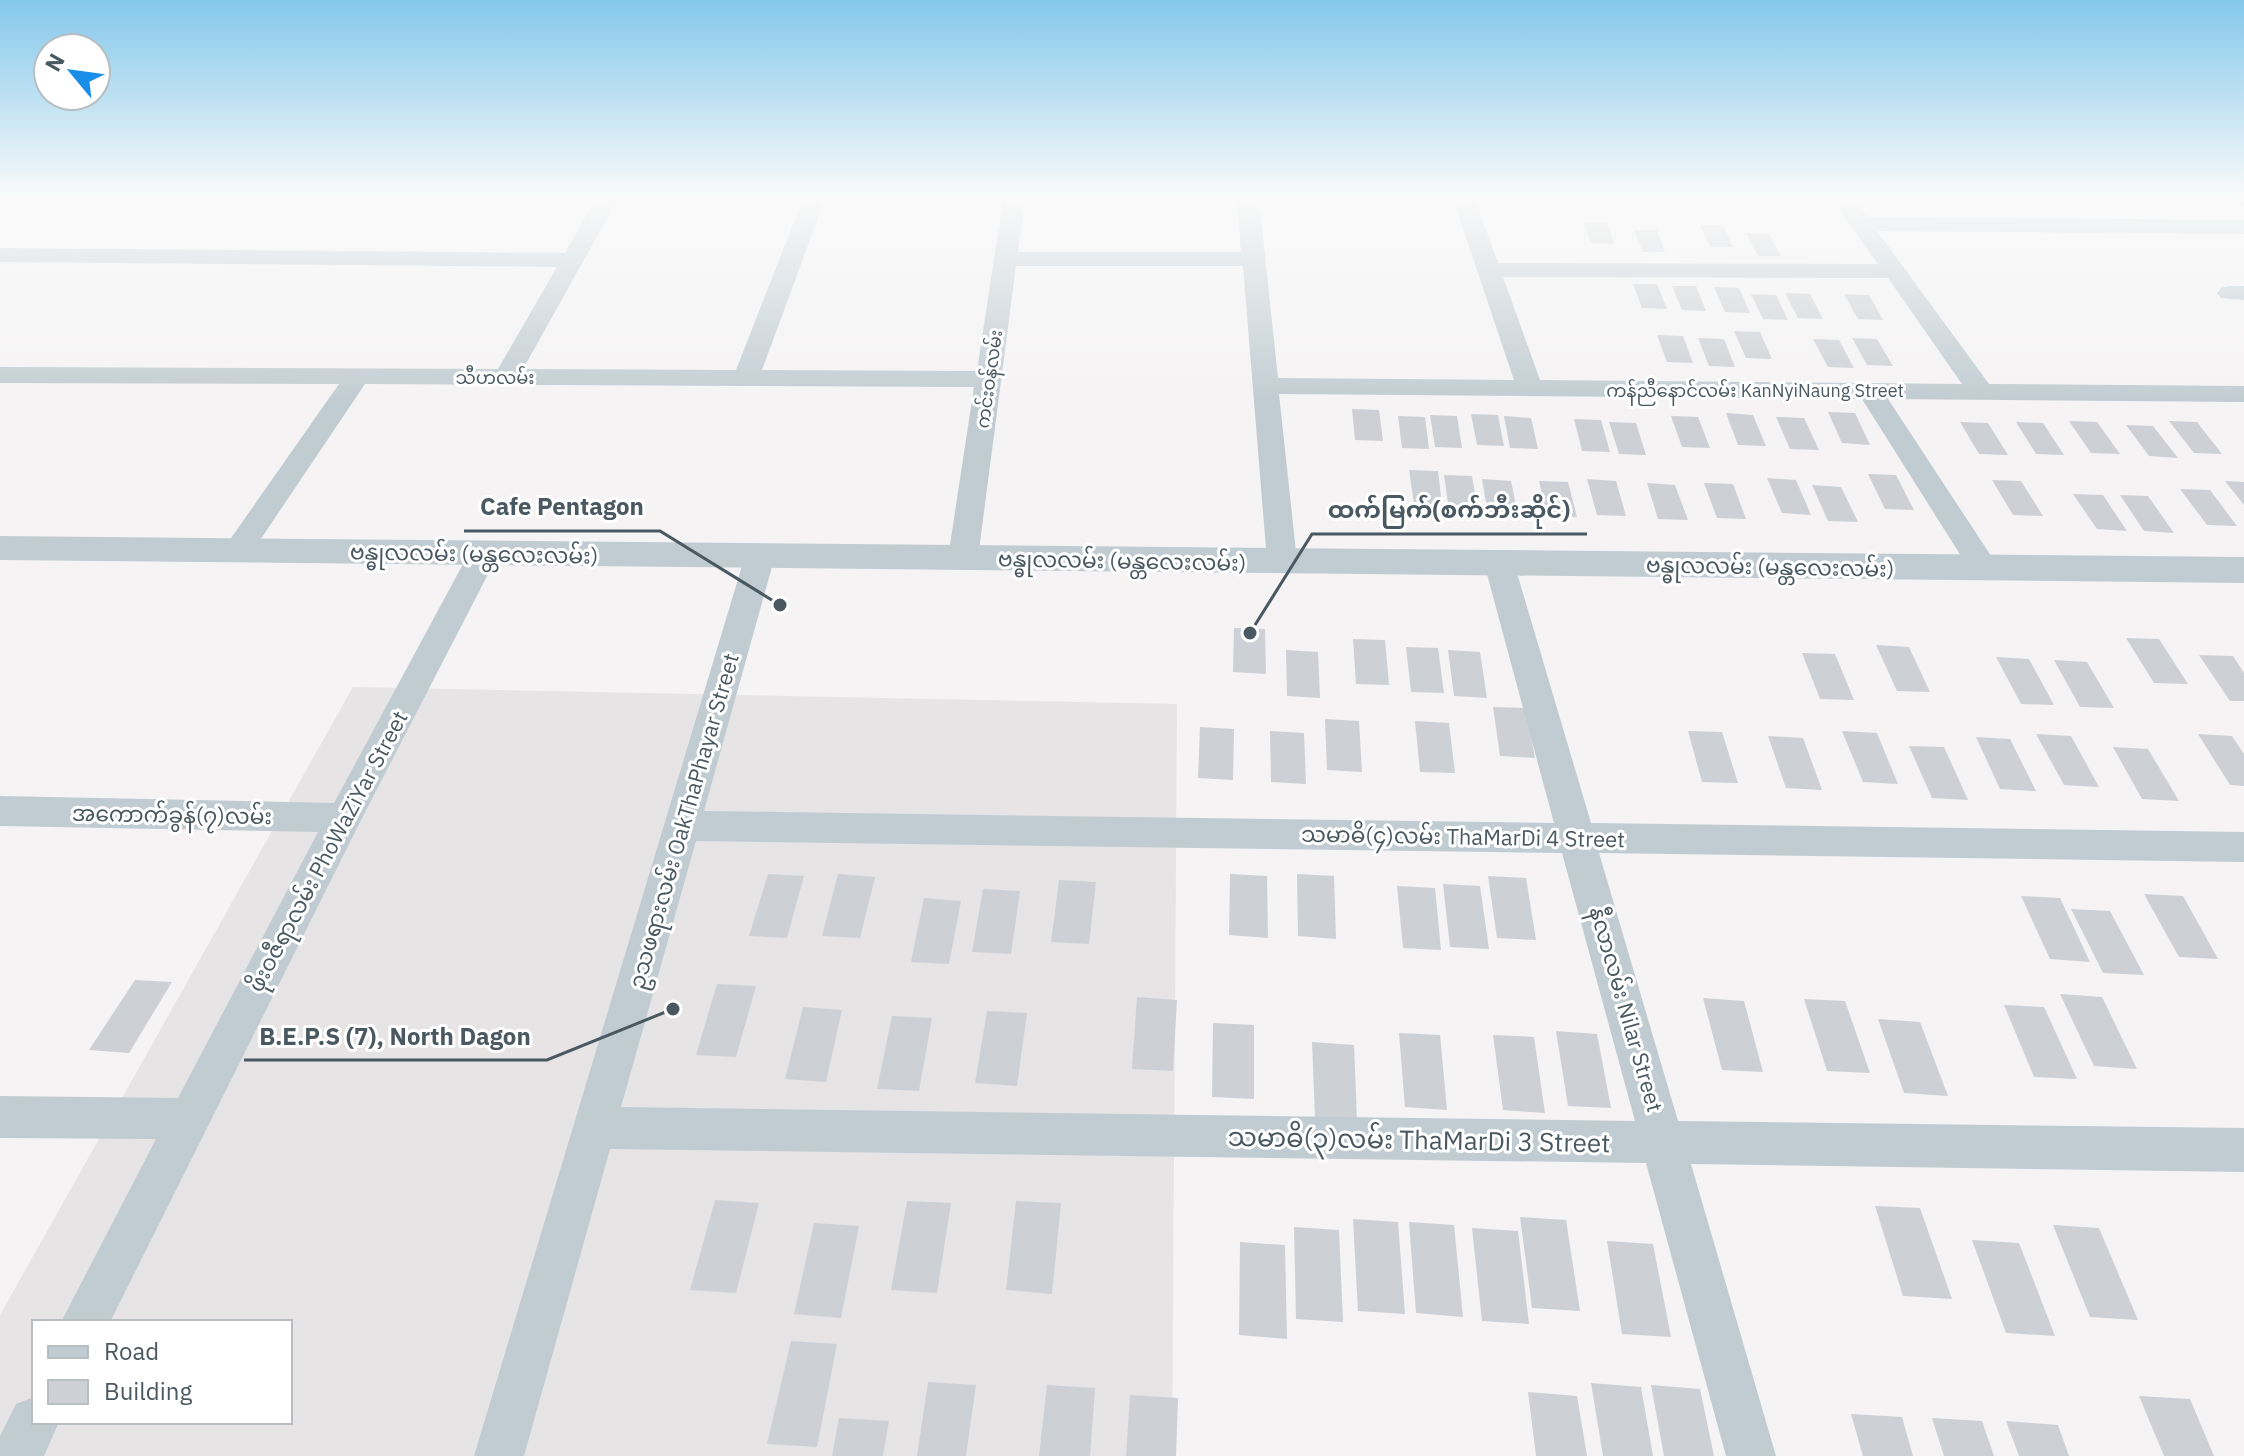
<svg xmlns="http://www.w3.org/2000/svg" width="2244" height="1456" font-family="'IBM Plex Sans','Noto Sans Myanmar',sans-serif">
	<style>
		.education { fill: #e6e4e5; fill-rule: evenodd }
		.building { fill: #cdd1d5 }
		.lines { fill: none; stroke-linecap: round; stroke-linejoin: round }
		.minor { fill: #c1ccd2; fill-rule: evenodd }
		.tertiary { fill: #c1ccd2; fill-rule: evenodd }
		.labels { text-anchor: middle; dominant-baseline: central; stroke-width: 6; stroke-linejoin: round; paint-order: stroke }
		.far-street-label { font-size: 18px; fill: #4a5961; stroke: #fff }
		.street-label { font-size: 22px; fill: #4a5961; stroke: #fff }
		.near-street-label { font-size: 26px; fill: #4a5961; stroke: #fff }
		.leader { fill: none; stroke: #4a5961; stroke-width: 3 }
		.callout-dot { fill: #4a5961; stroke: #fff; stroke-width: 3 }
		.callout-label { font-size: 24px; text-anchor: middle; font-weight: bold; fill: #4a5961; stroke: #fff; stroke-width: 6; stroke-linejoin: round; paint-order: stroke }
	</style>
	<rect width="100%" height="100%" fill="#f5f3f3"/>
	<path class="education" d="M353 687 1177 704 1172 1456H0V1315ZM34 1322H290V1422H34Z"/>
	<path class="building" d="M1584 222H1607L1614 244 1591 243Z
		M1700 225H1723L1733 247H1710Z
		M1634 230H1657L1665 252H1643Z
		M1746 233 1769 234 1781 256H1758Z
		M1633 284H1657L1667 309 1642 308Z
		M1672 286H1696L1706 311 1682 310Z
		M1714 287 1739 288 1750 313 1725 312Z
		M1785 293 1810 294 1823 319 1798 318Z
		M1751 294 1776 295 1788 320 1763 319Z
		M1844 294 1869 295 1883 320 1858 319Z
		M1734 331 1760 332 1772 359 1746 358Z
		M1657 335 1683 336 1693 363 1667 362Z
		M1698 338 1724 339 1735 367 1709 366Z
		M1852 338 1877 339 1893 366 1867 365Z
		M1813 339 1839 340 1854 368 1828 367Z
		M1352 409 1379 410 1383 441 1355 440Z
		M1828 412 1855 413 1870 445 1842 443Z
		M1726 413 1753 415 1766 446 1738 445Z
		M1471 414 1498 415 1504 446 1477 445Z
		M1430 415 1457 416 1462 448 1435 447Z
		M1398 416 1425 417 1429 449 1402 448Z
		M1504 416 1531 418 1538 449 1510 448Z
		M1671 416 1698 417 1710 448 1682 447Z
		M1776 417 1804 418 1819 450 1790 449Z
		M1574 419 1601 420 1610 452 1582 451Z
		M2069 421 2097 422 2120 454 2091 453Z
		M2169 421 2197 422 2222 454 2194 453Z
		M1609 422 1636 423 1646 455 1619 454Z
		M1960 422 1988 423 2008 455 1979 454Z
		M2016 422 2043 423 2064 455 2036 454Z
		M2126 425 2153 426 2178 458 2149 456Z
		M1409 470 1438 471 1442 505 1414 504Z
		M1868 474 1896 475 1914 510 1885 509Z
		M1444 475 1472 476 1478 511 1449 510Z
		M1767 478 1796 480 1811 515 1782 513Z
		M1482 479 1511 481 1518 515 1488 514Z
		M1587 479 1616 481 1626 516 1597 515Z
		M1992 480 2021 481 2043 516 2013 515Z
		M1539 481 1568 482 1577 517 1547 516Z
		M2225 481 2244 482V505Z
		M1647 483 1675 485 1688 520 1658 519Z
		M1704 483 1733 484 1746 519 1717 518Z
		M1812 485 1841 487 1858 522 1828 521Z
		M2180 489 2210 490 2237 526 2207 525Z
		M2073 494 2103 495 2127 531 2097 529Z
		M2120 495 2148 496 2174 533 2144 531Z
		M1234 628 1265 629 1266 674 1233 672Z
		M2126 638 2159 639 2188 684 2154 683Z
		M1353 639 1385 640 1389 685 1356 684Z
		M1876 645 1909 647 1930 692 1897 691Z
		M1406 647 1438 648 1444 693 1411 692Z
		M1286 650 1318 652 1320 698 1287 696Z
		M1448 650 1480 652 1487 698 1454 696Z
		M1802 653 1835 654 1854 700 1820 699Z
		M2199 655 2233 656 2244 673V701H2230Z
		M1996 657 2029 659 2054 705 2021 704Z
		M2054 660 2087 662 2114 708 2080 707Z
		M1493 707 1526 708 1535 758 1500 756Z
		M1325 719 1359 721 1362 772 1327 770Z
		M1415 721 1449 723 1455 773 1420 772Z
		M1200 727 1234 729 1233 780 1198 778Z
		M1270 731 1304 733 1306 784 1271 782Z
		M1688 731 1722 732 1738 783 1702 782Z
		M1842 731 1877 733 1898 784 1863 782Z
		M2036 734 2071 736 2099 787 2064 785Z
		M2198 734 2232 736 2244 754V786L2230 785Z
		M1768 736 1803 738 1822 790 1786 788Z
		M1976 737 2010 739 2036 791 2000 789Z
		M1909 746 1944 747 1968 800 1932 798Z
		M2113 747 2148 749 2179 801 2142 799Z
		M768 874 804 876 787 938 749 936Z
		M838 874 875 877 860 938 822 936Z
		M1230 874 1267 876 1268 938 1229 935Z
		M1297 874 1334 876 1336 939 1298 936Z
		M1488 876 1526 878 1536 940 1497 938Z
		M1059 880 1096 882 1089 944 1051 942Z
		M1443 884 1480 886 1489 949 1450 947Z
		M1397 886 1435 888 1441 950 1403 948Z
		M983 889 1020 891 1011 954 972 952Z
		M2144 894 2183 896 2218 959 2179 957Z
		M2021 896 2060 898 2090 962 2050 959Z
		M924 898 961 901 949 964 911 962Z
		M2071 909 2110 911 2144 975 2103 973Z
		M135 980 172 982 129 1053 89 1050Z
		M717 984 756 986 736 1057 696 1055Z
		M2060 994 2102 997 2137 1069 2094 1066Z
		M1137 997 1177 1000 1173 1071 1132 1069Z
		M1703 998 1744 1001 1763 1072 1722 1070Z
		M1804 999 1845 1001 1870 1073 1827 1071Z
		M2004 1005 2044 1007 2077 1079 2034 1077Z
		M803 1007 842 1010 826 1082 785 1079Z
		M987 1011 1027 1013 1017 1086 975 1083Z
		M892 1016 932 1018 919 1091 877 1089Z
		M1878 1019 1920 1022 1948 1096 1904 1093Z
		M1213 1023 1254 1025V1099L1212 1097Z
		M1556 1031 1597 1034 1611 1108 1568 1106Z
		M1399 1033 1440 1035 1447 1110 1405 1107Z
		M1493 1035 1534 1037 1545 1113 1503 1110Z
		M1312 1042 1354 1045 1357 1120 1315 1118Z
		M715 1200 759 1203 736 1293 690 1290Z
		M907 1201 951 1203 937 1293 891 1290Z
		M1016 1201 1061 1203 1052 1294 1006 1290Z
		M1875 1206 1920 1208 1952 1299 1903 1296Z
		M1520 1217 1566 1220 1580 1311 1532 1308Z
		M1353 1219 1398 1222 1405 1314 1358 1311Z
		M1409 1222 1454 1225 1463 1317 1416 1313Z
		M814 1223 859 1226 841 1318 794 1314Z
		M2053 1225 2099 1228 2138 1320 2090 1317Z
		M1294 1227 1339 1230 1343 1322 1296 1319Z
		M1472 1228 1518 1231 1529 1324 1482 1321Z
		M1972 1240 2019 1243 2055 1336 2006 1333Z
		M1607 1241 1653 1244 1671 1337 1622 1334Z
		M1240 1242 1285 1245 1287 1339 1239 1335Z
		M791 1341 837 1344 817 1447 767 1444Z
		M928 1382 976 1385 966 1456H917Z
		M1591 1383 1641 1387 1653 1456H1603Z
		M1047 1385 1095 1388 1090 1456H1039Z
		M1651 1385 1700 1389 1714 1456H1664Z
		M1528 1392 1577 1396 1587 1456H1536Z
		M1130 1395 1178 1398 1176 1456H1126Z
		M2139 1396 2190 1399 2214 1456H2164Z
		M1851 1414 1902 1417 1913 1456H1863Z
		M839 1418 889 1421 883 1456H832Z
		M1932 1418 1982 1421 1994 1456H1944Z
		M2006 1421 2058 1425 2069 1456H2019Z"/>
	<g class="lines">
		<path class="minor" d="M596 199H618L523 369 736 370 803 199H825L762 370 977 371 1003 199H1025L1018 252H1241L1237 199H1259L1278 378 1514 380 1453 199H1475L1498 263 1878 264 1832 199H1854L1867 217 2244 220V234L1877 231 1989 384 2244 386V402L1888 399 1999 568 1995 575 1984 578 1973 575 1862 399 1279 394 1297 561 1293 568 1282 571 1271 568 1267 561 1243 266H1016L978 558 974 565 963 568 952 565 948 558 974 387 365 384 248 558 237 561 226 558 222 551 339 384 0 383V367L498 369 557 267 0 262V248L565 253ZM1503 277 1888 278 1962 384 1540 380Z
			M2232 199H2244V207Z
			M2229 286H2244V300L2221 298 2217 293 2221 288Z
			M484 543 495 546 499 553 360 822 110 1322H61L156 1139 0 1138V1096L178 1098 318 832 0 826V796L334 803 469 553 473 546Z
			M760 546 771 549 775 556 704 811 1554 823 1484 563 1488 556 1499 553 1510 556 1514 563 1591 823 2244 832V862L1599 853 1678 1121 2244 1128V1172L1691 1164 1776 1456H1726L1646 1163 610 1149 524 1456H474L745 556 749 549ZM696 841 1562 853 1635 1121 621 1107Z
			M34 1397V1422H59L44 1456H0V1436L16 1404Z"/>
		<path class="tertiary" d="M0 536 2244 557V583L0 560Z"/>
	</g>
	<linearGradient id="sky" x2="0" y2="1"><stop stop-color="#84c8eb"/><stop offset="0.49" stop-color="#fafafa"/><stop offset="1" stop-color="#fafafa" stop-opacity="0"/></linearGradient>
	<rect width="2244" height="403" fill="url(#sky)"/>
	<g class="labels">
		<g class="far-street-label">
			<text x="495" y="377">သီဟလမ်း</text>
			<text transform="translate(989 379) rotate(-82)">ကင်းဝန်လမ်း</text>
			<text x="1755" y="390">ကန်ညီနောင်လမ်း KanNyiNaung Street</text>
		</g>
		<g class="street-label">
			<text transform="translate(474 553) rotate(1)">ဗန္ဓုလလမ်း (မန္တလေးလမ်း)</text>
			<text transform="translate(1122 560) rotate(1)">ဗန္ဓုလလမ်း (မန္တလေးလမ်း)</text>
			<text transform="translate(1770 566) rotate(1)">ဗန္ဓုလလမ်း (မန္တလေးလမ်း)</text>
			<text transform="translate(172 814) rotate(1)">အကောက်ခွန်(၇)လမ်း</text>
			<text transform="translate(683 821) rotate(-74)">ဥသဖရားလမ်း OakThaPhayar Street</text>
			<text transform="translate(1463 836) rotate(1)">သမာဓိ(၄)လမ်း ThaMarDi 4 Street</text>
			<text transform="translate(327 851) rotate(-62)">ဖိုးဝဇီရာလမ်း PhoWaZiYar Street</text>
			<text transform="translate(1627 1009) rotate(74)">နီလာလမ်း Nilar Street</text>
		</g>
		<g class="near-street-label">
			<text transform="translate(1419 1139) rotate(1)">သမာဓိ(၃)လမ်း ThaMarDi 3 Street</text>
		</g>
	</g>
	<path class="leader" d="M780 605L660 531H464M1250 633L1312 534H1587M673 1009L547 1060H244"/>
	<g class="callout-dot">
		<circle cx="780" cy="605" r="8"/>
		<circle cx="1250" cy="633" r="8"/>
		<circle cx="673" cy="1009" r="8"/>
	</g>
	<g class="callout-label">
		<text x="562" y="515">Cafe Pentagon</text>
		<text x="1449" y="518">ထက်မြက်(စက်ဘီးဆိုင်)</text>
		<text x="395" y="1045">B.E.P.S (7), North Dagon</text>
	</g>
	<rect x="32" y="1320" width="260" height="104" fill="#ffffff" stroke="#b7bdc0" stroke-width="2"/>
	<rect x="48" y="1346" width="40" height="12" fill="#c1ccd2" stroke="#b7bdc0" stroke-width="2"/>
	<text x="104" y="1360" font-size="24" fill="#4a5961">Road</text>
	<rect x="48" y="1380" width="40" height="24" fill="#cdd1d5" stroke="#b7bdc0" stroke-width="2"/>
	<text x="104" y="1400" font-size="24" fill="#4a5961">Building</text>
	<g transform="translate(72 72) rotate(299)"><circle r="38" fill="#ffffff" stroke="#b7bdc0" stroke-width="2"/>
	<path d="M0-6L14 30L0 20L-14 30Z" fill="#198ee9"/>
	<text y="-12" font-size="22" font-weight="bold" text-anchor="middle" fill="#4a5961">N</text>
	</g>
</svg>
